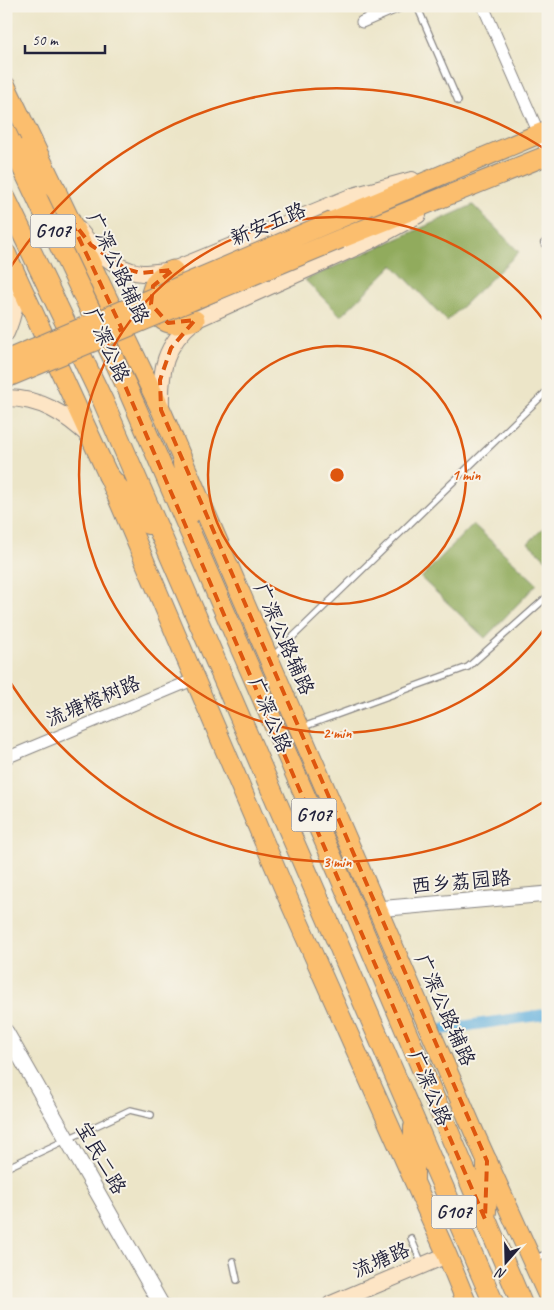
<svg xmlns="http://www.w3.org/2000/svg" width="554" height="1310" font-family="Caveat,'LXGW WenKai TC',sans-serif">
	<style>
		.forest { fill: #91ab5d; stroke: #5a664c }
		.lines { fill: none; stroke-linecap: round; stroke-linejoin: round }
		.canal { stroke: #66b2df; stroke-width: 11 }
		.service-casing { stroke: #878482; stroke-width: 8 }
		.minor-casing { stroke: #878482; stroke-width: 13 }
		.tertiary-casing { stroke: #878482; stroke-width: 17 }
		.secondary-casing { stroke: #878482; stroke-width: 18 }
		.primary-casing { stroke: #878482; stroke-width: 21 }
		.trunk-casing { stroke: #878482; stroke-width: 22 }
		.service { stroke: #fff; stroke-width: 5.5 }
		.minor { stroke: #fff; stroke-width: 11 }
		.tertiary { stroke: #fff; stroke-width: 15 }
		.secondary { stroke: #fde5c5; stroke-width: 16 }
		.primary { stroke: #fbbe6e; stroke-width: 19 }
		.trunk { stroke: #fbbe6e; stroke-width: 20 }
		.primary-bridge-casing { stroke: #878482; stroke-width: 21; stroke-linecap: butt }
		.primary-bridge { stroke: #fbbe6e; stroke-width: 19 }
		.marked { fill: none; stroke: #de560e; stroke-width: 4; stroke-dasharray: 10 6; stroke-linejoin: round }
		.ring { fill: none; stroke: #de560e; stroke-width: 2.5 }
		.labels { text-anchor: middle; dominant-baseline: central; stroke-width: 4; stroke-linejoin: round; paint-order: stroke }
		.shield { fill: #f7f3e8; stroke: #62616f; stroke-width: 1 }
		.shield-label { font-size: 19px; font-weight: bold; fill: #22223b }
		.street-label { font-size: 20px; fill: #22223b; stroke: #f7f3e8 }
		.centre { fill: #de560e; stroke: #f7f3e8; stroke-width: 2.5 }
		.ring-label { font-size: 15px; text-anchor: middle; font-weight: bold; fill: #de560e; stroke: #f7f3e8; stroke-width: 4; stroke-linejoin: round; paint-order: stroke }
	</style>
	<rect width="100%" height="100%" fill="#f7f3e8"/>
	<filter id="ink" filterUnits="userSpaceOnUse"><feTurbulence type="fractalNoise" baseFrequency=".02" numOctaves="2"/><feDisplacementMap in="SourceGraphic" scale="10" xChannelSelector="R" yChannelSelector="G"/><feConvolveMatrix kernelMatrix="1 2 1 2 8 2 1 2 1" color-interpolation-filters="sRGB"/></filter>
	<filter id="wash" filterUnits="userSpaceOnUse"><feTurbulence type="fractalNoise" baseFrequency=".0096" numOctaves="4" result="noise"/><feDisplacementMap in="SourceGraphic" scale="20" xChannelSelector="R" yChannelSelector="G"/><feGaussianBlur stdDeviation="1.12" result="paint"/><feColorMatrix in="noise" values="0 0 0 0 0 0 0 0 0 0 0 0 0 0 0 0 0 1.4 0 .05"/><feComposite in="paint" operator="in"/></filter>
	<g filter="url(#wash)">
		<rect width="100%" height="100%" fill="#ece5c8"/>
		<path class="forest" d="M473 205 519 252 447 321 393 265 341 316 305 280Z
			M548 523V561L528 543Z
			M473 524 537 584 485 638 421 578Z"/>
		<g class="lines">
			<path class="canal" d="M444 1029 548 1014"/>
		</g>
	</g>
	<g filter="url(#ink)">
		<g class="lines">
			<defs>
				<path id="service" d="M417 6 458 101
					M548 240 544 243 548 247
					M271 658 548 390
					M303 727 468 667 548 596
					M6 1168 130 1110 151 1115
					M411 1238 422 1264
					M534 1259 548 1253
					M233 1261 237 1280"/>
				<path id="minor" d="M483 6 548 154
					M362 22 399 6
					M6 758 195 679"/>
				<path id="tertiary" d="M377 909 548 894
					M6 1032 161 1304"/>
				<path id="secondary" d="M79 230C94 249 116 271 142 273 153 273 163 271 173 270L353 196 412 180
					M6 333C15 313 16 299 17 278
					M6 398C40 398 66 414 90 437
					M161 407C160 370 164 345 195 320L370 241 418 215
					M331 1304 447 1255"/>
				<path id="primary" d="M6 86 161 410 474 1132 548 1296
					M333 221 548 130
					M340 239 548 155
					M6 253 108 475 288 898 447 1255 467 1304
					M173 270C165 273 156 278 153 287 146 303 157 324 176 324 182 324 189 322 195 320"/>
				<path id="trunk" d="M6 133 126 385 339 874 522 1304
					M22 150 56 190
					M6 199 103 401 494 1304
					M183 464 191 513
					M108 475 148 524
					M414 1179V1127
					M486 1212 487 1161"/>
			</defs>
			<use href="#service" class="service-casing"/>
			<use href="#minor" class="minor-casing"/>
			<use href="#tertiary" class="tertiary-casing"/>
			<use href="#secondary" class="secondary-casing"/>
			<use href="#primary" class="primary-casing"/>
			<use href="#trunk" class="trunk-casing"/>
			<use href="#service" class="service"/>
			<use href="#minor" class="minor"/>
			<use href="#tertiary" class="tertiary"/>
			<use href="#secondary" class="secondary"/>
			<use href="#primary" class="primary"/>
			<use href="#trunk" class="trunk"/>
			<defs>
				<path id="primary-bridge" d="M6 360 333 221
					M6 378 340 239"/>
			</defs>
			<use href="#primary-bridge" class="primary-bridge-casing"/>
			<use href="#primary-bridge" class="primary-bridge"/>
		</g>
	</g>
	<path class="marked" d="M69 217 91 245 126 269 141 273 173 270 153 286 151 304 168 323 195 320 171 348 160 380 161 410 487 1161 485 1219 104 337 122 329Z"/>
	<g class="ring">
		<circle cx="337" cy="475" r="129"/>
		<path d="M547 625A258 258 0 1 1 547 325"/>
		<path d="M545 801A387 387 0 0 1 7 677M7 273A387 387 0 0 1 545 149"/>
	</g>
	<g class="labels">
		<g class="shield">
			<rect x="30.5" y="214.5" width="45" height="33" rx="4"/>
			<rect x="291.5" y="798.5" width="45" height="33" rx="4"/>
			<rect x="431.5" y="1195.5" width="45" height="33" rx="4"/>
		</g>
		<g class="shield-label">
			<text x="53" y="231">G107</text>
			<text x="314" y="815">G107</text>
			<text x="454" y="1212">G107</text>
		</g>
		<g class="street-label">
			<text transform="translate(268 224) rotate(-23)">新安五路</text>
			<text transform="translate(118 268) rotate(65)">广深公路辅路</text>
			<text transform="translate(107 345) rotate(65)">广深公路</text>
			<text transform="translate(284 639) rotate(66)">广深公路辅路</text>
			<text transform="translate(93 701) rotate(-23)">流塘榕树路</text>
			<text transform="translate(270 715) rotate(67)">广深公路</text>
			<text transform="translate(461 882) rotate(-5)">西乡荔园路</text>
			<text transform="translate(445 1010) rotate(66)">广深公路辅路</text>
			<text transform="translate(430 1088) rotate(67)">广深公路</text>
			<text transform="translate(101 1158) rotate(60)">宝民二路</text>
			<text transform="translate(381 1260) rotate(-23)">流塘路</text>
		</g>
	</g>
	<circle cx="337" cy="475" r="8" class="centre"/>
	<g class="ring-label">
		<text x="466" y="480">1 min</text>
		<text x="337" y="738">2 min</text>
		<text x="337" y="867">3 min</text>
	</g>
	<rect width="554" height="1310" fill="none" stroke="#f7f3e8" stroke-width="25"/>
	<g transform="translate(506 1262) rotate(200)" stroke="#f7f3e8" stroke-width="4" paint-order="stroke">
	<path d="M0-4L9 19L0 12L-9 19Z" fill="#22223b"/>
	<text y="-8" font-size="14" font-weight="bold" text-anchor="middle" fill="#22223b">N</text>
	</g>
	<path d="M25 45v8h80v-8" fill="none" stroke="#22223b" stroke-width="2.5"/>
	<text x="32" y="45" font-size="15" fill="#22223b" stroke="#f7f3e8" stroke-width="4" paint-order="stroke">50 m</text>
</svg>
